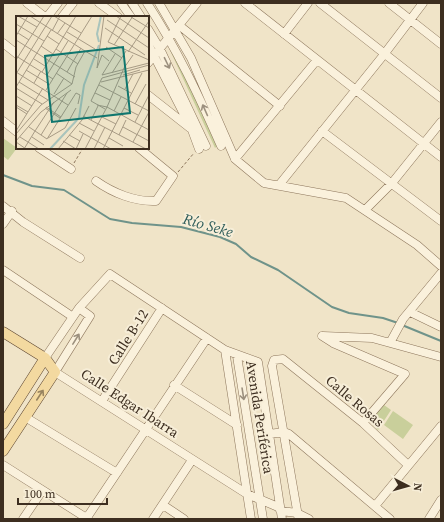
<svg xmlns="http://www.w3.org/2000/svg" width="444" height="522" font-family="'Source Serif 4',serif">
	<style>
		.green { fill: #c9cf9b }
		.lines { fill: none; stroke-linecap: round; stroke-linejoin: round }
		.stream { stroke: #6f938a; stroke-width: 2 }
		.minor-casing { stroke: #8d765c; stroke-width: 9 }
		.major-casing { stroke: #5b4430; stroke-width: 11 }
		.path { stroke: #8d765c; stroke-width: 1; stroke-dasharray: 3 2; stroke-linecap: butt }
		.minor { stroke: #faf1dc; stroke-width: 8 }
		.major { stroke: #f3d9a0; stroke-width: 10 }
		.oneway { stroke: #9c907e }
		.oneway2 { stroke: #988460 }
		.labels { text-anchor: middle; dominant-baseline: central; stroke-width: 4; stroke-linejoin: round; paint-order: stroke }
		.street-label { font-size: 14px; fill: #3d2e20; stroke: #f7eed8 }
		.water-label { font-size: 15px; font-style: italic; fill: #2f5d5a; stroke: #f7eed8 }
		.inset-river { fill: none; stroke: #a9c4bc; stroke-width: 2 }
		.inset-road { fill: none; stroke: #a89b85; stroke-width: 1 }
		.view { fill: #0f766e; fill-opacity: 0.15; stroke: #0f766e; stroke-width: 2 }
		.inset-edge { fill: none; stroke: #3d2e20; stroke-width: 2 }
	</style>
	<rect width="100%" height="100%" fill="#f0e4c8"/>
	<path class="green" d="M174 45 218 145 215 148 169 48Z
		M3 138 17 148 8 160 3 156Z
		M384 405 391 410 378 430 369 421Z
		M393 411 413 425 403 439 384 425Z"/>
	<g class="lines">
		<path class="stream" d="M3 175 32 186 64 190 110 219 132 223 181 227 220 237 236 244 251 257 278 270 332 307 349 313 383 318 398 323
			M402 325 441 341"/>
		<defs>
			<path id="minor" d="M27 3 45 17
				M99 3 118 17
				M121 3 131 17
				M132 3 141 17
				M147 3C177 49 199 96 221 146
				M159 3 191 58 235 159 264 183 346 198 417 245 441 266
				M245 3 441 157
				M320 3 441 98
				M389 3 441 44
				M47 17 58 3
				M62 17 73 3
				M180 26 280 106
				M148 29 160 49 206 146
				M284 34 308 3
				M3 43 17 54
				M148 44 192 130 199 149
				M148 63 197 3
				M148 95 190 128
				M3 121 17 132
				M322 131 441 221
				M39 148 71 169
				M235 159 317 60
				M96 181C113 193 135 202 156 201L173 176 139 148
				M279 185 382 57 423 3
				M3 206 23 222 80 258
				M365 210 392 183 441 122
				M3 224 12 211
				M3 270 73 317
				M79 308 90 316 55 372 247 494 278 507 281 511 297 513 309 519
				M410 312 441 327
				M322 336 333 343 405 374 363 423
				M323 336 372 338 441 357
				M391 341 403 319 441 273
				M225 350 251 519
				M237 356 263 519
				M45 358 79 308 110 274 225 350 258 362 282 519
				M174 385 237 425
				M102 401 162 308
				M25 417 117 473
				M269 434 284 432 289 434 390 519
				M3 465 88 519
				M163 505 184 519
				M375 506 441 426
				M298 516 272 366 274 360 283 359 363 423 408 465
				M23 519 42 491
				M86 519 207 338
				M153 519 192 460
				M429 519 441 500"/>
			<path id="major" d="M3 332 45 358 55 372 3 451
				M3 424 45 358"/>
		</defs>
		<use href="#minor" class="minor-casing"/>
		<use href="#major" class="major-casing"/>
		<path class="path" d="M74 163 83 148
			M178 172 194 153"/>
		<use href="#minor" class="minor"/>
		<use href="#major" class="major"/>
	</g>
	<defs><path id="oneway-shaft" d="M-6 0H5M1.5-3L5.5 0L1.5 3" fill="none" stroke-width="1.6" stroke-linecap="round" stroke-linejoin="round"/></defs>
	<g class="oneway">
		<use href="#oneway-shaft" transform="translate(167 63) rotate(64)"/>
		<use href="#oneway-shaft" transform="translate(205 110) rotate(-114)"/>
		<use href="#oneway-shaft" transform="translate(76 339) rotate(-58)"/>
		<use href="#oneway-shaft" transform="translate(243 394) rotate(81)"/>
	</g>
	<use class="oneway2" href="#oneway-shaft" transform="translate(40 395) rotate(-57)"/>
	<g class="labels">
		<g class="street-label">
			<text transform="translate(128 337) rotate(-58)">Calle B-12</text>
			<text transform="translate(355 401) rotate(40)">Calle Rosas</text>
			<text transform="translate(130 403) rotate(33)">Calle Edgar Ibarra</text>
			<text transform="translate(260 417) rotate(81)">Avenida Periférica</text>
		</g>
		<g class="water-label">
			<text transform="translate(208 225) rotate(16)">Río Seke</text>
		</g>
	</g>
	<g transform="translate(16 16)">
		<rect width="133" height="133" fill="#f0e4c8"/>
		<path class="inset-river" d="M83 26 81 18 85 0M34 133 63 102 68 69 83 29"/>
		<path class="inset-road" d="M2 0 21 11M14 0 69 35M38 0 65 17M100 0 133 22M105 0 92 26 133 44M115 1 133 12M91 4 133 32M0 8 28 25M89 12 129 39M36 15 44 0M51 16 79 33M2 17 13 24M41 18 49 7M0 20 12 0M31 20 43 28M0 24 59 61M98 29 117 0M25 30 37 38M90 31 106 42M40 33 62 48M112 36 133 5M99 38 86 59 133 47M0 40 37 63M18 43 29 50M0 44 28 0M81 52 88 0M81 52 86 39 93 45M10 54 33 68M0 56 52 89M26 56 60 0M51 56 65 32M40 57 56 68M96 57 110 35M0 58 36 0M31 59 52 25M107 59 124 54M3 66 32 84M85 66 133 54M18 67 25 55M83 69 133 95M102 70 115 77M0 71 35 14M0 72 26 88M109 73 117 58M30 74 76 0M79 77 94 84M38 78 48 62M0 80 16 90M119 88 130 68M0 89 12 96M81 89 91 91 108 52 117 39M0 91 11 98M30 91 45 101M29 92 44 102M108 92 122 99M89 93 75 85 86 62 133 49M98 95 105 81M67 100 130 133M86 101 100 108M75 104 82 90M119 106 133 79M63 107 78 115M13 111 31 123M107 111 133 125M0 115 27 72M19 115 38 86M63 115 95 133M0 118 25 89 56 68 60 51 69 35 81 42M25 119 51 77M53 119 64 125M103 119 110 104M4 121 23 133M16 121 28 129M32 122 49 112 60 92M93 122 107 130M31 123 60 77 64 79 62 88M0 125 25 96 55 74M47 125 60 133M0 126 10 133M117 126 133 96M8 133 19 115M42 133 66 104 73 90M60 133 67 118M69 133 91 91 133 114M78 133 89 111M87 133 126 57"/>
		<path class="view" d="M107 31 114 97 36 106 29 40Z"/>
		<rect width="133" height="133" class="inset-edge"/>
	</g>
	<rect width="444" height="522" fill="none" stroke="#3d2e20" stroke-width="8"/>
	<g transform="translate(408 486) rotate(96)" stroke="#f7eed8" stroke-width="3" paint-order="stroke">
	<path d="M0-3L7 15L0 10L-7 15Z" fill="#3d2e20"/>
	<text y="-6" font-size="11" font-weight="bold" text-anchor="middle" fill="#3d2e20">N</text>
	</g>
	<path d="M18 498v6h89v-6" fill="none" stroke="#3d2e20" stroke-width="2"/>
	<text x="24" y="498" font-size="12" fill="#3d2e20" stroke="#f7eed8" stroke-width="3" paint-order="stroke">100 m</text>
</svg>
